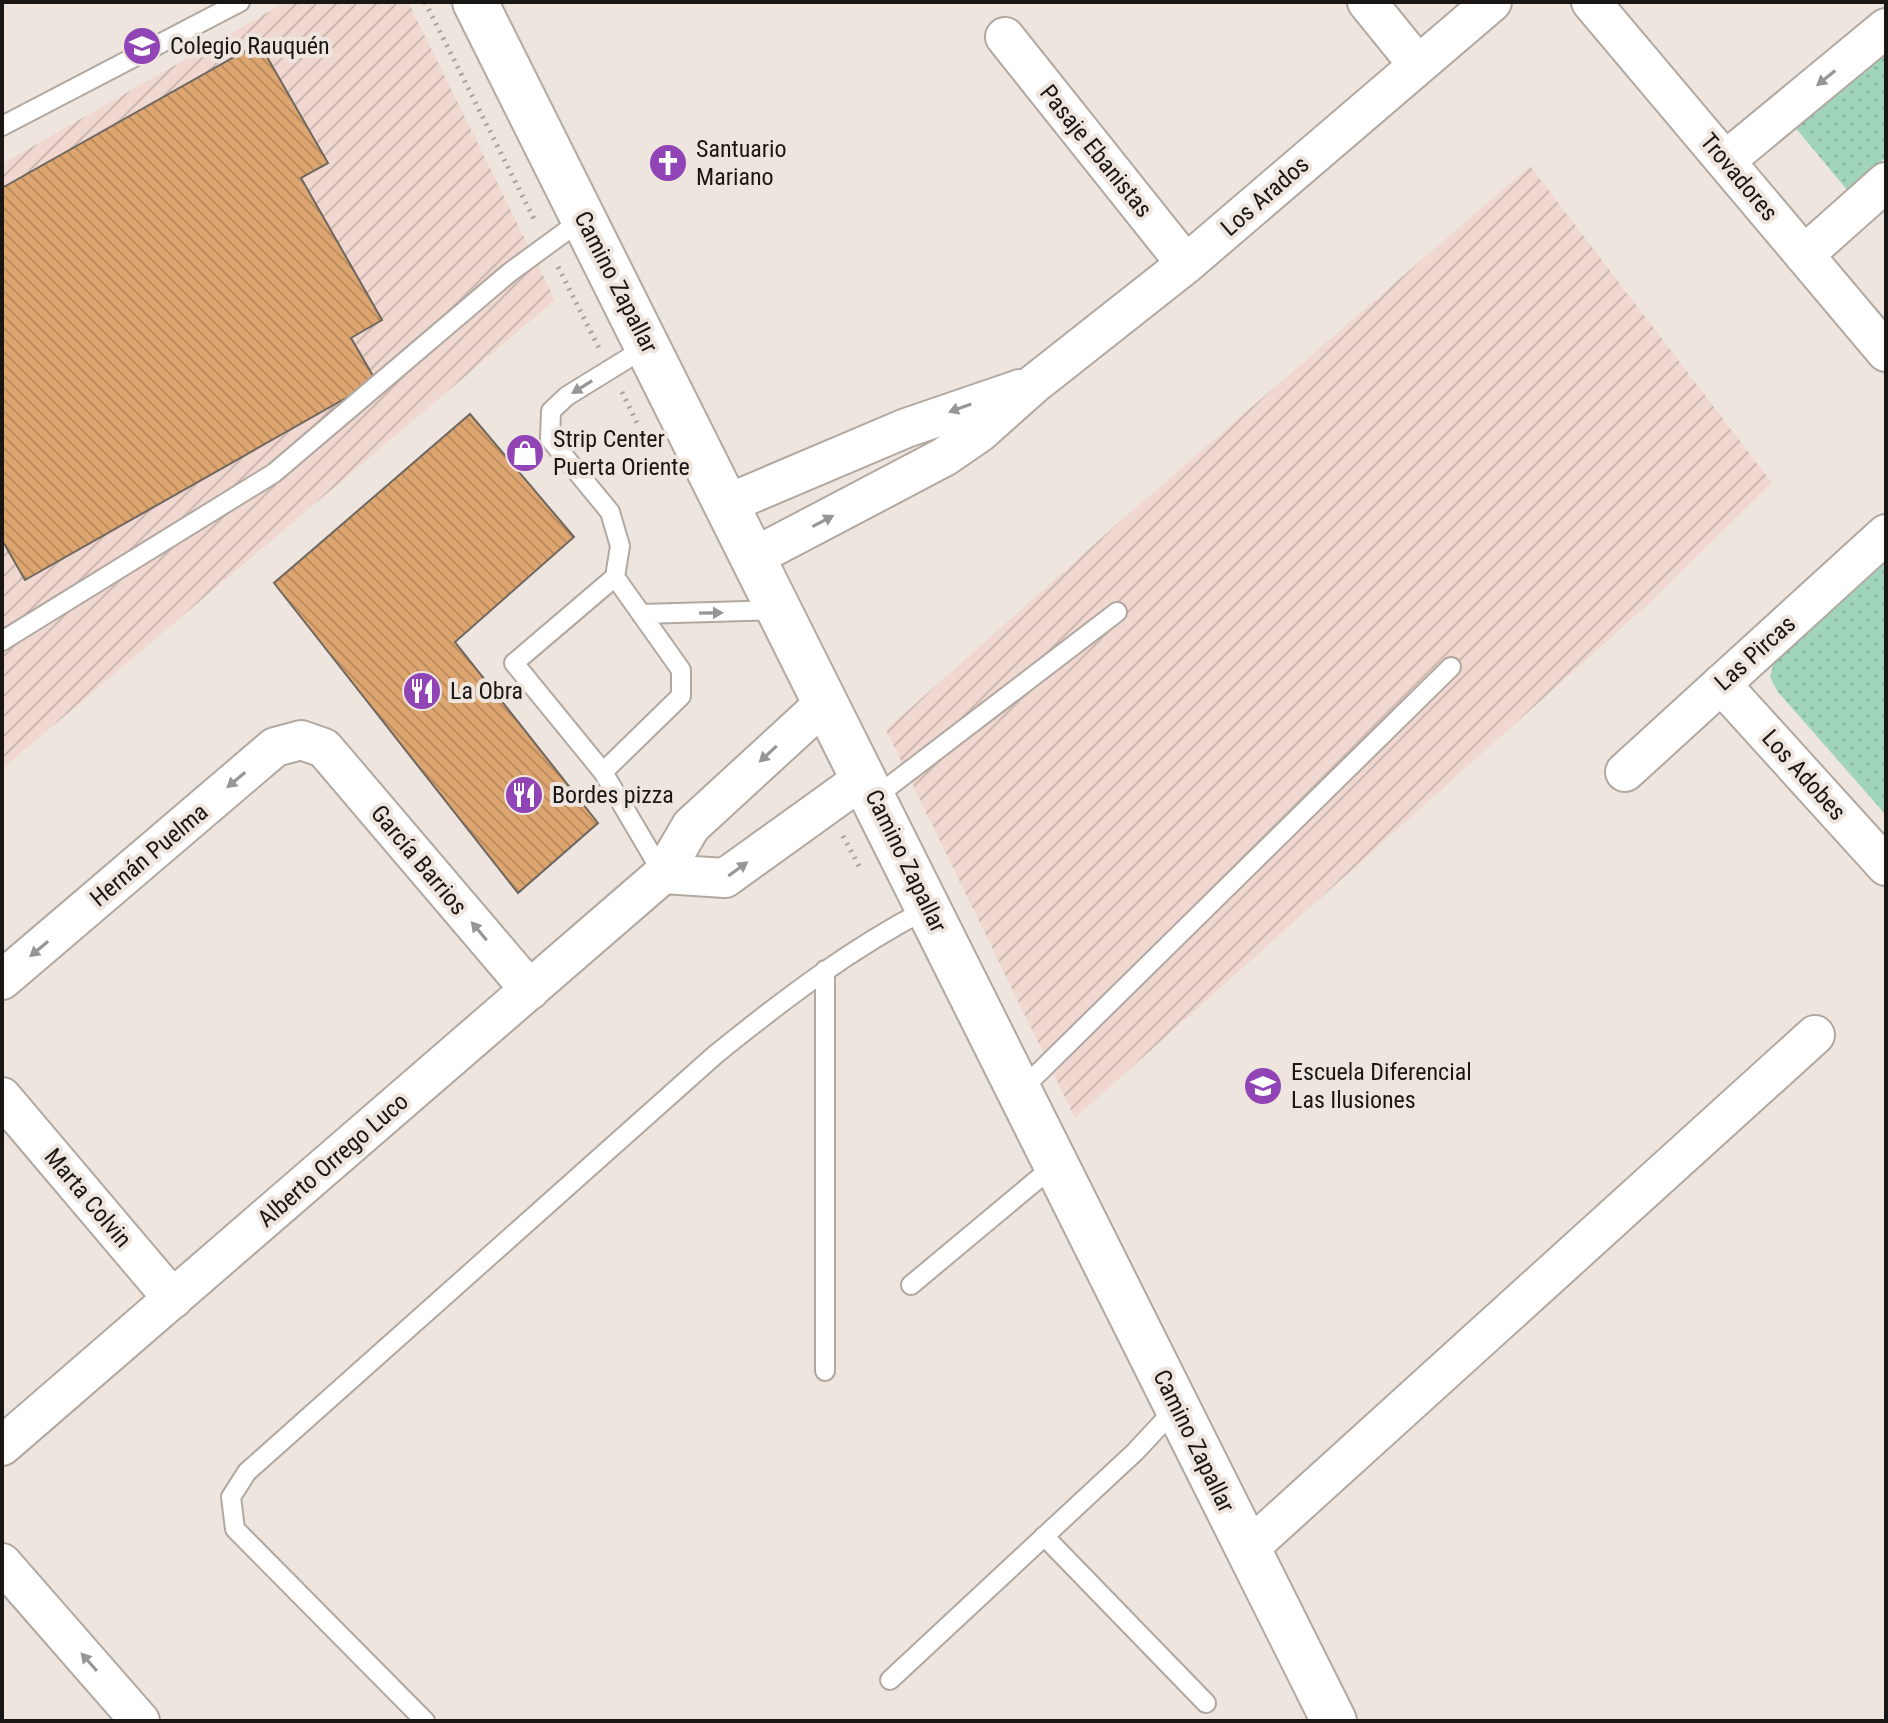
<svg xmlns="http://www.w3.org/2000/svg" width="1888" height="1723" font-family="'Roboto Condensed',sans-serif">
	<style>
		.industrial { fill: url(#industrial-furrows) }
		.park { fill: url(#park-dots) }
		.building { fill: url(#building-back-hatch); stroke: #6e6760; stroke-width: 2 }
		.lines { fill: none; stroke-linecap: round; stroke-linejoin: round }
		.service-casing { stroke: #b0a8a1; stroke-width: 22 }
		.minor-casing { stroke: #b0a8a1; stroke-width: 42 }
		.tertiary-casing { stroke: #b0a8a1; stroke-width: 48 }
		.path { stroke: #a8a29d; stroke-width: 5; stroke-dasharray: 2 6; stroke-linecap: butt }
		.service { stroke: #fff; stroke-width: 18 }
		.minor { stroke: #fff; stroke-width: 38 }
		.tertiary { stroke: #fff; stroke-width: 44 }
		.oneway { fill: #989695 }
		.labels { text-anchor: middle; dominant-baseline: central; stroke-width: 8; stroke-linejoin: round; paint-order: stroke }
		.poi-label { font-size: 24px; fill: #191614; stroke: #ede5de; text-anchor: start }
		.street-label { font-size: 24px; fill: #191614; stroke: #ede5de }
	</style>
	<defs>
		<pattern id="industrial-furrows" width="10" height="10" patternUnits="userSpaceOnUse" patternTransform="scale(2)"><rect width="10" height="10" fill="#f0d7cf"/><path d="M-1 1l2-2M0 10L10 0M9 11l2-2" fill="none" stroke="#cdb8b1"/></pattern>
		<pattern id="park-dots" width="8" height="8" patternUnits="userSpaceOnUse" patternTransform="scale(2)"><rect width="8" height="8" fill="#a1d5bb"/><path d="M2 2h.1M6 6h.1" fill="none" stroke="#8ab6a0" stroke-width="1.8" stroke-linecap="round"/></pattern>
		<pattern id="building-back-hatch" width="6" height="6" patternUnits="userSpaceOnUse" patternTransform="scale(2)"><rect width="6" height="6" fill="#dda56f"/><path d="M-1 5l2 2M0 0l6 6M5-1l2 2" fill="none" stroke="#bd8d5f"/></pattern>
	</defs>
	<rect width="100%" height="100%" fill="#ede5de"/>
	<path class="industrial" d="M286 2H408L555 300 2 769V164Z
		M1530 166 1772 483 1645 607 1075 1118 886 730 1125 517Z"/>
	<path class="park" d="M1886 50V157L1848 191 1794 126Z
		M1886 560V815L1778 692 1770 677 1775 658Z"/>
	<path class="building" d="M259 43 328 163 301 178 382 320 351 338 376 381 25 580 2 540V188Z
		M470 414 574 537 455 642 598 823 518 893 274 583Z"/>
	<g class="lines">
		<defs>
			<path id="service" d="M2 126 240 2
				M648 346 567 396 551 411 550 439 610 512 620 546 615 577 514 663 603 772 663 874
				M641 614 779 610
				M2 641 274 473 509 273 584 218
				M603 772 681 696V670L615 577
				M874 798 1117 612
				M825 970V1371
				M1020 1091 1451 667
				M911 1285 1056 1164
				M1044 1536 1206 1703
				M890 1680 1135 1452 1177 1407
				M425 1721 235 1529 231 1497 247 1472 715 1055C783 1000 851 948 929 908"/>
			<path id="minor" d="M1367 2 1418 65
				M1591 2 1886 352
				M1005 37 1186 264
				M1725 161 1886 28
				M1804 255 1886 182
				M727 504 906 428 1020 389
				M754 557 944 457 979 433 1034 384 1186 264 1492 2
				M1721 684 1886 866
				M1625 772 1886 534
				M663 874 725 878 864 778
				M2 980 275 747 301 740 324 748 530 990
				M2 1097 173 1299
				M2 1446 663 874 691 826 826 702
				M1248 1549 1815 1035
				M2 1563 140 1721"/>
			<path id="tertiary" d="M475 2 1334 1721"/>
		</defs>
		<use href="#service" class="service-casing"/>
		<use href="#minor" class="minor-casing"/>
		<use href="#tertiary" class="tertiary-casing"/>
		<path class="path" d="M425 2 536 223
			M558 267 599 348
			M622 392 637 423
			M843 836 859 866"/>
		<use href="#service" class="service"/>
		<use href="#minor" class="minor"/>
		<use href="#tertiary" class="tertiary"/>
	</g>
	<defs><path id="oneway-solid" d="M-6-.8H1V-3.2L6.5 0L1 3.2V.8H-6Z" transform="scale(2)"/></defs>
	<g class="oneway">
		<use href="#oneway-solid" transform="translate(1826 78) rotate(141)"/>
		<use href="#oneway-solid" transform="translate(582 387) rotate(148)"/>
		<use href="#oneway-solid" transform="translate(960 408) rotate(160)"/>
		<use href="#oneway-solid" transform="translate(823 521) rotate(-28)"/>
		<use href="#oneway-solid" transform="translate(711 613) rotate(-1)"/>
		<use href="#oneway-solid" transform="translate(768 754) rotate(137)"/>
		<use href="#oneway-solid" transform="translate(236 780) rotate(140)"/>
		<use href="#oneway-solid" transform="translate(738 869) rotate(-36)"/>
		<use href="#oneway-solid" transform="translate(479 931) rotate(-130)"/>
		<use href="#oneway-solid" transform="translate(39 949) rotate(140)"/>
		<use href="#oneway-solid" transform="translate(89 1662) rotate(-131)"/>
	</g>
	<defs>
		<symbol id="school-disc" viewBox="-11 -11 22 22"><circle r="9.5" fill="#9044b5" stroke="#ede5de"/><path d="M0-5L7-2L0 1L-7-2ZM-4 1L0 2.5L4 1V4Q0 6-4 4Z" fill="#fff"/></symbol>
		<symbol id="church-disc" viewBox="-11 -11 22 22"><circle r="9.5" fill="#9044b5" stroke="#ede5de"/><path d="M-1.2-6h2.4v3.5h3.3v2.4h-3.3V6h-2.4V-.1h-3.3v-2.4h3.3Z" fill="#fff"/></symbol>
		<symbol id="shop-disc" viewBox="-11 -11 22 22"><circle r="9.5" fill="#9044b5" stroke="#ede5de"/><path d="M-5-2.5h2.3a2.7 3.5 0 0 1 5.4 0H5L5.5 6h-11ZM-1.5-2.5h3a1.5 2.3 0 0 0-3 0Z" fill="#fff"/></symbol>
		<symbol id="restaurant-disc" viewBox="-11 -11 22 22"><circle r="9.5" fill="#9044b5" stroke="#ede5de"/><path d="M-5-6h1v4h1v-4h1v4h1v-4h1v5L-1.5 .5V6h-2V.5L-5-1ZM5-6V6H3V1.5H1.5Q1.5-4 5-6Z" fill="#fff"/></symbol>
	</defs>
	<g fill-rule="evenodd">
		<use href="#school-disc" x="120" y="24" width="44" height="44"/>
		<use href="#church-disc" x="646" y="141" width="44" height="44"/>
		<use href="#shop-disc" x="503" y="431" width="44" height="44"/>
		<use href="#restaurant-disc" x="400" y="669" width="44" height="44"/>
		<use href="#restaurant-disc" x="502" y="773" width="44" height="44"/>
		<use href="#school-disc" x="1241" y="1064" width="44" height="44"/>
	</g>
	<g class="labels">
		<g class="poi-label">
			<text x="170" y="46">Colegio Rauquén</text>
			<text x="696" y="149">Santuario<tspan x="696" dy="28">Mariano</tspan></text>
			<text x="553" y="439">Strip Center<tspan x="553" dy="28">Puerta Oriente</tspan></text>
			<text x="450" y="691">La Obra</text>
			<text x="552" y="795">Bordes pizza</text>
			<text x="1291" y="1072">Escuela Diferencial<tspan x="1291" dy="28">Las Ilusiones</tspan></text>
		</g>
		<g class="street-label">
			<text transform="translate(1096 151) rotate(51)">Pasaje Ebanistas</text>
			<text transform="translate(1739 177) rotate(50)">Trovadores</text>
			<text transform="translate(1265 196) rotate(-41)">Los Arados</text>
			<text transform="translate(616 282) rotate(63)">Camino Zapallar</text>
			<text transform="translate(1755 653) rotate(-42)">Las Pircas</text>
			<text transform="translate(1804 775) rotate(48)">Los Adobes</text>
			<text transform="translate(149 855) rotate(-40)">Hernán Puelma</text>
			<text transform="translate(419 860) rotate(50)">García Barrios</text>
			<text transform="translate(906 861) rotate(64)">Camino Zapallar</text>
			<text transform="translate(333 1160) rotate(-41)">Alberto Orrego Luco</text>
			<text transform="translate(88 1198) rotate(50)">Marta Colvin</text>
			<text transform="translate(1194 1441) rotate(64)">Camino Zapallar</text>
		</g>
	</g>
	<rect width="1888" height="1723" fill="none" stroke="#191614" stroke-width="8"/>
</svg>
